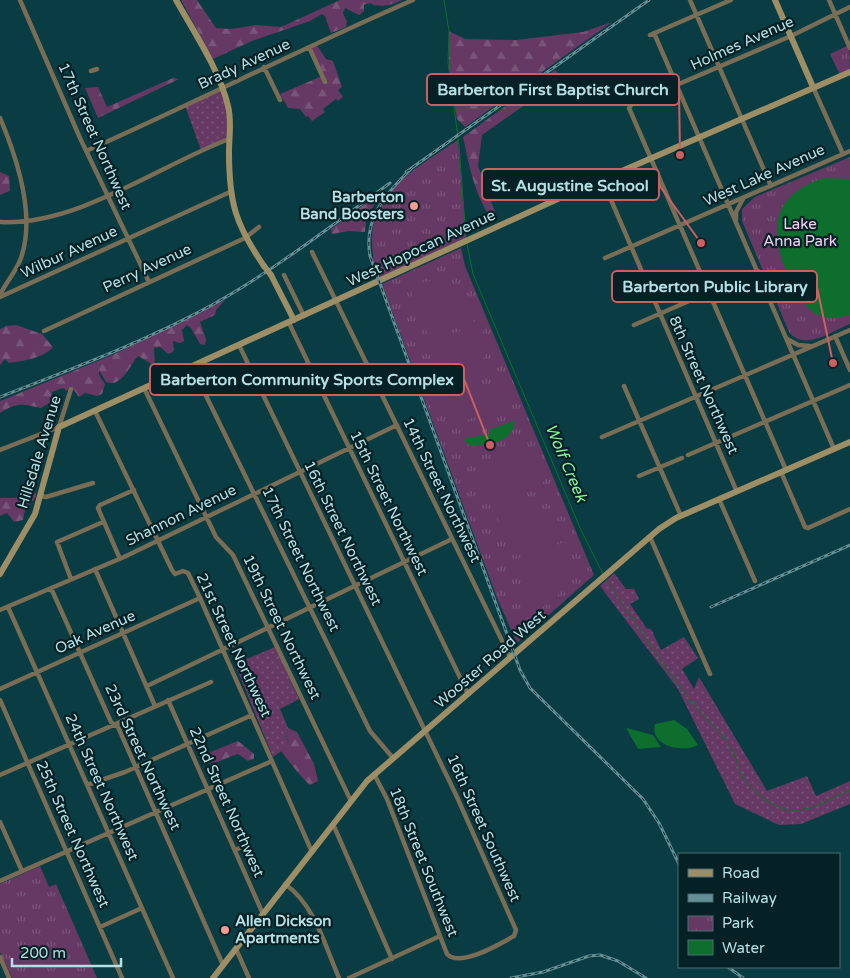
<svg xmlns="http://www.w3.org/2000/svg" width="850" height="978" font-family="'Varela Round',sans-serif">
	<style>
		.grass { fill: url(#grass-dots) }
		.forest { fill: url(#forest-firs) }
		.park { fill: url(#park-tufts) }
		.garden { fill: #663964 }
		.water { fill: #0e6e2d }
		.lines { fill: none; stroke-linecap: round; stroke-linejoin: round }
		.stream { stroke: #0e6e2d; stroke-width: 1 }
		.street { stroke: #796e55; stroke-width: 4.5 }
		.secondary { stroke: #9e8e66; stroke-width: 6 }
		.rail-casing { stroke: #629096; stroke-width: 3 }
		.rail { stroke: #052125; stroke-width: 1; stroke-dasharray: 4; stroke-linecap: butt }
		.secondary-bridge { stroke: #9e8e66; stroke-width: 6 }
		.poi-dot { fill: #f59c90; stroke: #052125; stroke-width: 2 }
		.labels { text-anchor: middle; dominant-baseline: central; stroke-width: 4.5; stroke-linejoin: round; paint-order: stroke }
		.street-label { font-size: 15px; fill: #b6dfe5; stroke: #052125 }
		.poi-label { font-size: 15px; font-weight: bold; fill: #b6dfe5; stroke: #052125; text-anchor: end }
		.park-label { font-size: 15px; fill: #f5cff3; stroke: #052125 }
		.water-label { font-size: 16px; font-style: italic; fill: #86f49a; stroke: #052125 }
		.leader { fill: none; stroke: #cc5f61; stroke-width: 2 }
		.callout-dot { fill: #cc5f61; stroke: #052125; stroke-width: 2 }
		.callout { fill: #052125; stroke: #cc5f61; stroke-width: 2 }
		.callout-label { font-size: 16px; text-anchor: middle; font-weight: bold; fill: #b6dfe5 }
	</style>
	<defs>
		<pattern id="grass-dots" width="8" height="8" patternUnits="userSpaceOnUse" patternTransform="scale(1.25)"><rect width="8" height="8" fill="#663964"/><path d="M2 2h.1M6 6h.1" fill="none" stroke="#7a557a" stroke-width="1.8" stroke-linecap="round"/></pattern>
		<pattern id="forest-firs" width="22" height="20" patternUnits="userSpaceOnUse" patternTransform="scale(1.25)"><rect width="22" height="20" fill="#663964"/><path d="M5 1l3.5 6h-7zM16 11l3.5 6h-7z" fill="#7a557a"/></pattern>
		<pattern id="park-tufts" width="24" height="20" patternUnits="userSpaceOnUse" patternTransform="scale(1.25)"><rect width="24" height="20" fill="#663964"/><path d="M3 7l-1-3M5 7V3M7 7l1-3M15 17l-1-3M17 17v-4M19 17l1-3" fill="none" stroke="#7a557a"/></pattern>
	</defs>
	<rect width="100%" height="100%" fill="#093c43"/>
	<path class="grass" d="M221 89 227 107 229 138 201 150 185 106Z
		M614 573 626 589H634L639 599 630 604 647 629H651L661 650 684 637 698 658 682 669 694 689 699 677 767 791 807 776 816 796 850 781V804L801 824 779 825 735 804 678 689 600 586Z
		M275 647 299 699 280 709 288 728 286 736 290 745 273 757 235 664Z"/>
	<path class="forest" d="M181 0H197L216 28 231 29 256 25 281 27 340 0H402C394 4 379 9 370 3L364 5V11L359 15 345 8 343 13 347 22 346 27 331 33 325 16 322 14 310 21 252 41 213 59Z
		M612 22 465 127 457 119 449 76V31L465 39 516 40 583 32Z
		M316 44 326 59 333 61 342 87 338 90 343 97 338 101 336 99 323 109 325 112 312 121 308 116 306 117 300 109 288 108 280 94 322 76 309 47Z
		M555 70 561 76 559 81 482 135 478 166 497 217H490C474 193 469 165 463 137Z
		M173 78 179 79 98 118 85 88 98 87 107 107Z
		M0 172 9 176 10 191 0 195Z
		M373 198 376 201 366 221 365 232 349 231 332 234 331 229Z
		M225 300 216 310 215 315 200 322 206 339 205 345 200 344 191 328 187 325 182 330 184 341 180 343 173 341 174 351 168 354 160 347 154 348 155 366 138 356C129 366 122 388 106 382L99 370V375L105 384 102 394 97 396 85 393 79 397 71 386 67 391 63 388 52 392 51 402 41 408C22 404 18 402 0 413V401L110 356Z
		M16 325 42 334 53 347C44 358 23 361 9 363L5 359 0 365V329L6 326Z
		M29 492 36 493V497L25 510 23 520 14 522 7 513 0 516V498H15Z
		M288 728 297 732 314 764 318 781 310 785C304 781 287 759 281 751L290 745 286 735Z
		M238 741 254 754V759L248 761 238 754C227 757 213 767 202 762L201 758 203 755Z"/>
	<path class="park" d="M849 45 850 71 840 75 830 54Z
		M458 140 466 238 378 278C355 201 402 177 458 140Z
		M850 157V324C832 331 804 352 789 332L742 221V209L755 197Z
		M461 248 465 266 594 575 517 643 497 598 382 284Z
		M40 866 49 887 56 884 97 978H12L0 952V884Z"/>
	<path class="garden" d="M429 281C455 285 469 294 480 318L431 337 428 335 409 286Z
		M481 323C491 356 482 380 449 393L431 345 433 341Z
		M504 379 513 404 457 423 448 400Z
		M532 448 544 482 488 502 476 468Z
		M511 500C539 502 552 512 564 537L515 556 510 552 493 505Z
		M565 542C579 575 563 599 533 612L515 564 517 559Z"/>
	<path class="water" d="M824 178 850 179V315C841 317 829 320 820 316 804 309 796 292 789 278 768 233 771 194 824 178Z
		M513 421 515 422C511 444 488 444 470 446L463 439 489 434V430Z
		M674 720 687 729 698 745C684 753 649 747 655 724Z
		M626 728 653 735 661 747 638 749Z"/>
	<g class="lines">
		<path class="stream" d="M444 0 449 31 448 63 459 145 466 238
			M467 244 473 274 581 530 603 574
			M605 578C632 618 659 658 688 697 700 713 716 727 728 743 736 754 737 767 743 778 752 791 768 803 782 808 804 816 830 799 850 790"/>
		<path class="street" d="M20 0 80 138 149 282
			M690 0 771 186
			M829 0 850 48
			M654 33 834 449
			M650 35 731 0
			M309 47 325 82
			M264 67 280 100
			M91 71 97 69
			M813 87 843 154
			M0 118C17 158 36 215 21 258 16 272 6 282 0 295
			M86 151C196 102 303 48 413 0
			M602 179 737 492
			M736 220V212L743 199
			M0 222C77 226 158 166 229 139
			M312 252 510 657
			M605 258 850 151
			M284 275 304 316
			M0 297 230 192
			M289 323 468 694
			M634 325 758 271
			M44 331 245 238 259 227
			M835 336 850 370
			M787 339 798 345 810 346
			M239 345 457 797 516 930 514 936C500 944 460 968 447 954L387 799 374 774
			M192 367 370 731 393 758
			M624 386 681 516
			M144 388 216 537 233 555 351 801
			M95 411 172 570 175 574 183 571 188 573 200 598 312 852
			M602 437 850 330
			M0 450 59 427 71 389
			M688 455 850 385
			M786 470 629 108 632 104 791 36 850 7
			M781 472 805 527 808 528 850 509
			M639 476 682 458
			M41 496 46 497 93 483
			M719 499 755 581
			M650 537 710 674
			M120 559 98 508 100 505 134 490
			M95 569 155 706
			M71 579 57 542 103 522
			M51 588 111 722 118 727 223 965
			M8 607 173 978
			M0 610 124 557 397 425
			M147 686 452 539
			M0 689 200 598
			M0 700 122 978
			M168 700 263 914
			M0 775 211 682
			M87 785 125 772 252 715
			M0 822 22 871
			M333 824 392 959
			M235 850 245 846
			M0 881 272 761
			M285 884C315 905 325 946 339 978
			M100 927 142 908
			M236 949 249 978
			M0 957 9 978
			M349 978 440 936"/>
		<path class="secondary" d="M176 0C194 32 220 71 228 106 232 121 229 137 229 152 229 202 235 224 264 266
			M775 0 813 87
			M271 275 294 320
			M0 574 35 514 59 427 562 197 850 72
			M213 978 367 781 659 529 676 518 850 442"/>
		<defs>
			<path id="rail" d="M412 168C387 192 363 218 370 256L520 670 530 688 643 799 659 823 679 864
				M406 172 649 0
				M0 397C71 369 144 342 212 305 275 270 332 225 390 183
				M711 607 850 545
				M728 967 743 978
				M511 978 543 972 589 956 600 955 618 961 646 978"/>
		</defs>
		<use href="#rail" class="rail-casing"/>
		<use href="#rail" class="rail"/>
		<path class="secondary-bridge" d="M264 266 271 275"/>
	</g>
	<g class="poi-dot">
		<circle cx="414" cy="206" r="5"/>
		<circle cx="225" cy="930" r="5"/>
	</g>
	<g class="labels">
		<g class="street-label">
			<text transform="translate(742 43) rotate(-24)">Holmes Avenue</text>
			<text transform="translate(244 64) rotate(-25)">Brady Avenue</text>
			<text transform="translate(95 136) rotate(66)">17th Street Northwest</text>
			<text transform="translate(764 175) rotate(-24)">West Lake Avenue</text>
			<text transform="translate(421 248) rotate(-25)">West Hopocan Avenue</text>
			<text transform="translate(69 252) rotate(-25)">Wilbur Avenue</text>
			<text transform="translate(147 268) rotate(-25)">Perry Avenue</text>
			<text transform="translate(704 385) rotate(66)">8th Street Northwest</text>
			<text transform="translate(39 452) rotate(-73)">Hillsdale Avenue</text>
			<text transform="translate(442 490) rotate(64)">14th Street Northwest</text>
			<text transform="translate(389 503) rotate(64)">15th Street Northwest</text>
			<text transform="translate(181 515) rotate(-26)">Shannon Avenue</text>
			<text transform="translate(343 533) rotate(64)">16th Street Northwest</text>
			<text transform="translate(301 559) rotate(64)">17th Street Northwest</text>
			<text transform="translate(282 627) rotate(64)">19th Street Northwest</text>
			<text transform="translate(95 632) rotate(-24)">Oak Avenue</text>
			<text transform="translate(234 645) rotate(65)">21st Street Northwest</text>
			<text transform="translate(490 659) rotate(-41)">Wooster Road West</text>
			<text transform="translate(143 757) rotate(65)">23rd Street Northwest</text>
			<text transform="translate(102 787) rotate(66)">24th Street Northwest</text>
			<text transform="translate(227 802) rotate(66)">22nd Street Northwest</text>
			<text transform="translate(484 828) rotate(66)">16th Street Southwest</text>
			<text transform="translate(73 834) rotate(66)">25th Street Northwest</text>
			<text transform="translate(424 862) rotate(68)">18th Street Southwest</text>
		</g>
		<g class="poi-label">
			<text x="404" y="197">Barberton<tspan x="404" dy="17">Band Boosters</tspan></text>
			<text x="235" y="921" text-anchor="start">Allen Dickson<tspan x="235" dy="17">Apartments</tspan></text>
		</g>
		<g class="park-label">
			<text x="800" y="224">Lake<tspan x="800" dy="17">Anna Park</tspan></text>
		</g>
		<g class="water-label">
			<text transform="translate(566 463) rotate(67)">Wolf Creek</text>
		</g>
	</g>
	<path class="leader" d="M680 155L679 89M701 243L659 185M833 363L817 287M490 445L464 379"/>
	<g class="callout-dot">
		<circle cx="680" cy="155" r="5"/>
		<circle cx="701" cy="243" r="5"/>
		<circle cx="833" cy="363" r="5"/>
		<circle cx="490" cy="445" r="5"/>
	</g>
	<g class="callout">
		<rect x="427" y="74" width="252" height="31" rx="5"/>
		<rect x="482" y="169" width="177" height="31" rx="5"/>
		<rect x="612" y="271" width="205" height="31" rx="5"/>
		<rect x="150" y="364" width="314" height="31" rx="5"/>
	</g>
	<g class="callout-label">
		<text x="553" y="95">Barberton First Baptist Church</text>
		<text x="570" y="191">St. Augustine School</text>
		<text x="715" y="292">Barberton Public Library</text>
		<text x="307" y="385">Barberton Community Sports Complex</text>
	</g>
	<rect x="678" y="853" width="162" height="115" fill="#052125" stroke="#4c6d72"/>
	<rect x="688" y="869" width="25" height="8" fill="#9e8e66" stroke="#4c6d72"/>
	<text x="722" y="878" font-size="15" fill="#b6dfe5">Road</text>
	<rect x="688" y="894" width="25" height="8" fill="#629096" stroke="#4c6d72"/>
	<text x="722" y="903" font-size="15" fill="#b6dfe5">Railway</text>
	<rect x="688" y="916" width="25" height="15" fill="url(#park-tufts)" stroke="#4c6d72"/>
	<text x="722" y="928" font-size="15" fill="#b6dfe5">Park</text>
	<rect x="688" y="940" width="25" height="15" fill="#0e6e2d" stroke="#4c6d72"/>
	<text x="722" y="953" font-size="15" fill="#b6dfe5">Water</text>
	<path d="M12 958v8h109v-8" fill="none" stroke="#b6dfe5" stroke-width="2.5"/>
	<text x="20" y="958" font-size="15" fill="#b6dfe5" stroke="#052125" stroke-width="4" paint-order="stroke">200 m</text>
</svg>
